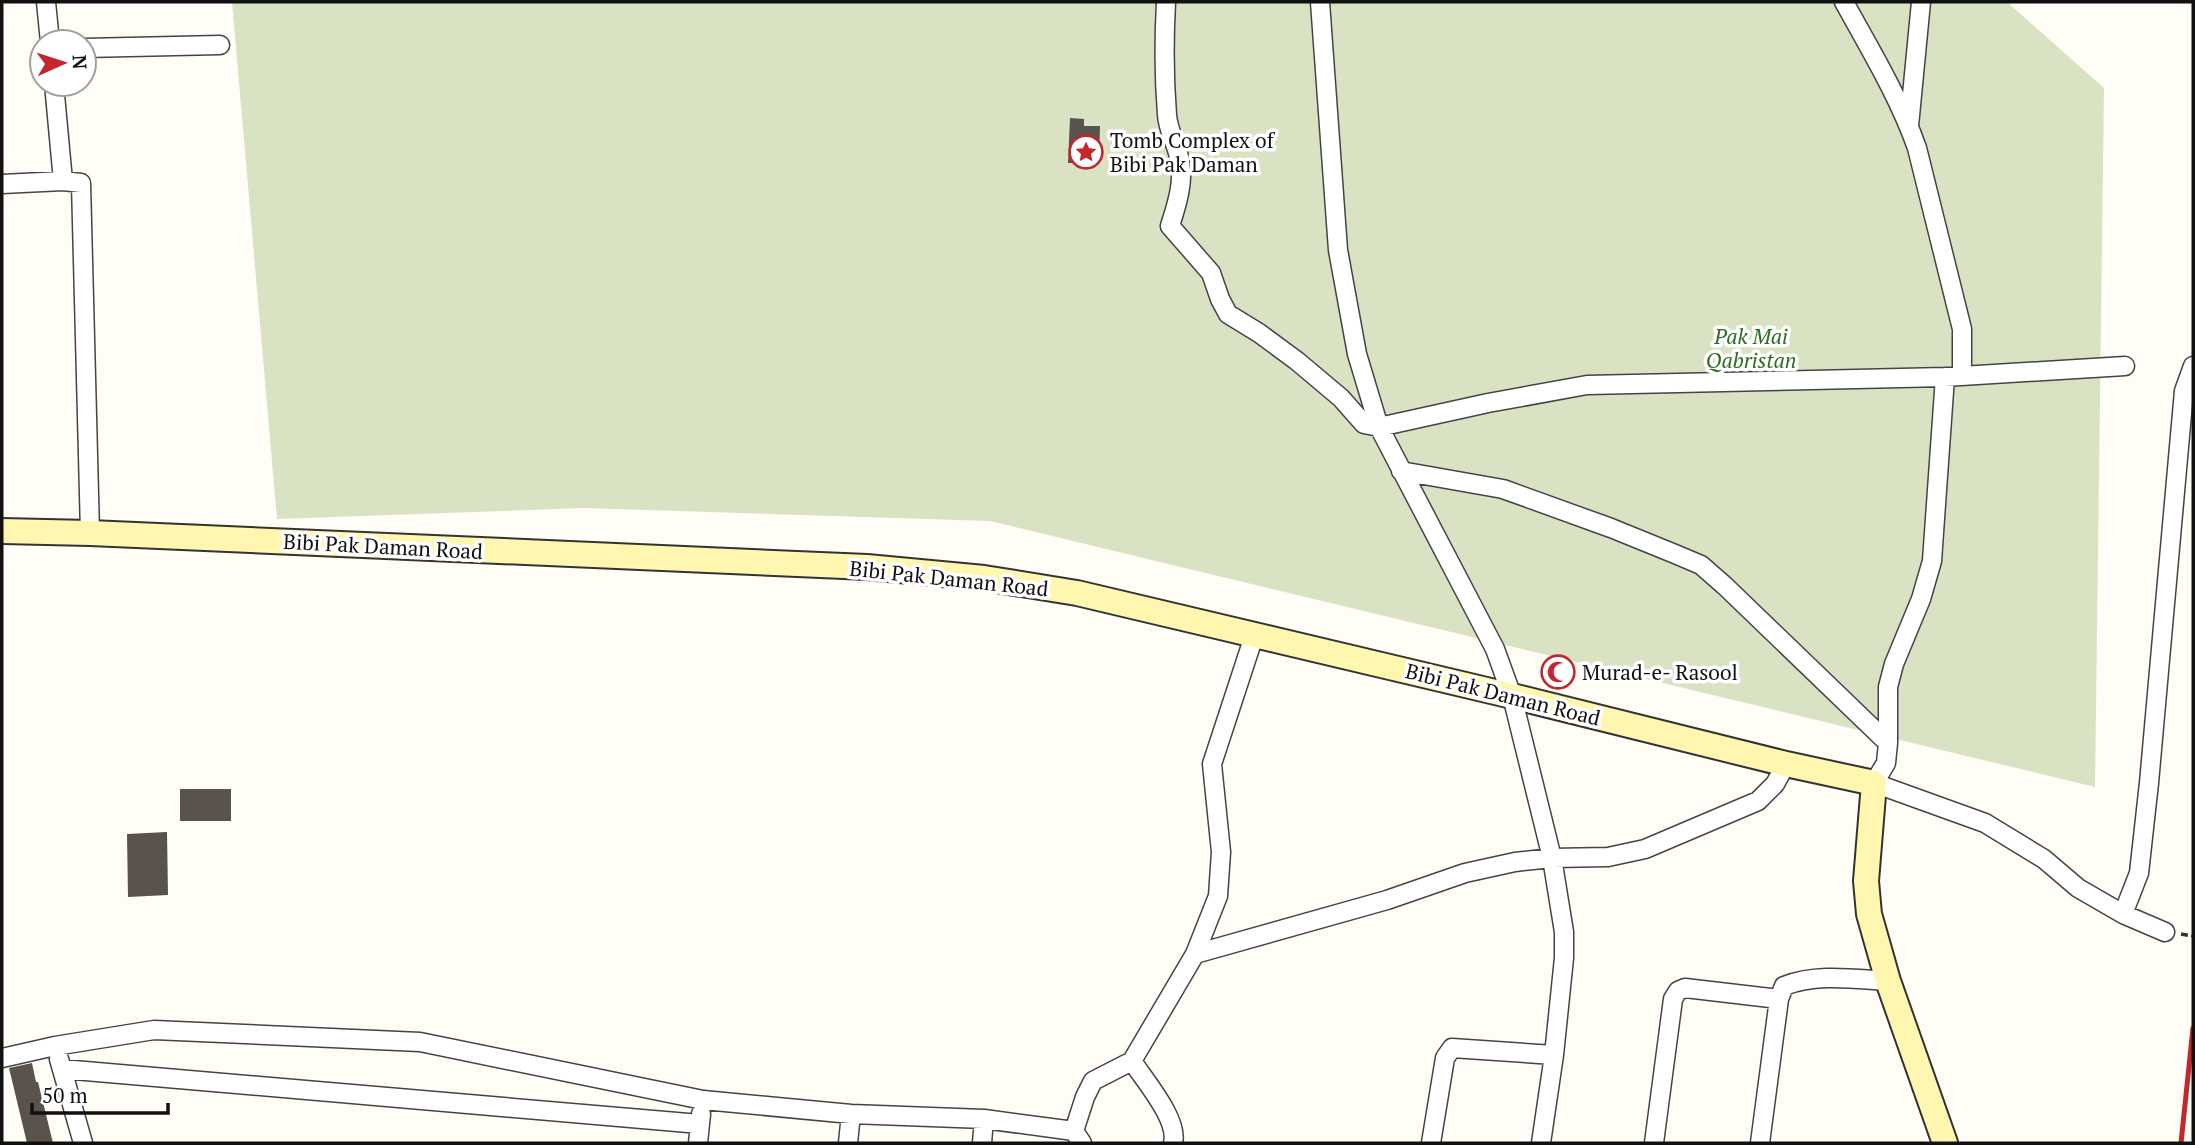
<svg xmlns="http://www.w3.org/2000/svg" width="2195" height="1145" font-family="'PT Serif',serif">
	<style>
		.cemetery { fill: #d9e3c4 }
		.building { fill: #5a524d }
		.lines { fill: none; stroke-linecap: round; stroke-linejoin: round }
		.street-casing { stroke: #444; stroke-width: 21 }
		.secondary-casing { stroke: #333; stroke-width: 28 }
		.path { stroke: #333; stroke-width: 3.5; stroke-dasharray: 7 3.5; stroke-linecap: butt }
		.street { stroke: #fff; stroke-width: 18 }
		.secondary { stroke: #fff6b0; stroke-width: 24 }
		.rail { stroke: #c4262e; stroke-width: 5 }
		.labels { text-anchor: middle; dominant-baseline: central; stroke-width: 7; stroke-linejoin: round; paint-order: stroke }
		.poi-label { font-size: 21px; fill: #111; stroke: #fff; text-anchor: start }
		.park-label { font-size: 21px; font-style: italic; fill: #2f6b1f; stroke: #fff }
		.street-label { font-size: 21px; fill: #111; stroke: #fff }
	</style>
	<rect width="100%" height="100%" fill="#fffdf5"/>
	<path class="cemetery" d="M232 2H2007L2104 88 2095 787 990 521 584 508 277 519Z"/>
	<path class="building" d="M1070 118 1084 119V126H1100L1099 163H1068Z
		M180 789H231V821H180Z
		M167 832 168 895 128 897 127 834Z
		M32 1063 36 1082H38L53 1143H27L9 1068Z"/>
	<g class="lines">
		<defs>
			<path id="street" d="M46 2 50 42
				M1166 2C1164 39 1164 78 1167 115 1168 130 1176 143 1179 157 1185 180 1177 204 1170 226L1211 273 1220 299 1228 314 1259 333 1297 361 1341 398 1364 424 1379 427 1488 403 1587 385 1945 377 2125 366
				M1320 2 1338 250 1357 354 1379 427 1495 649 1512 696 1552 858 1564 932V958L1554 1055 1541 1143
				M1844 2C1870 49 1899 97 1917 148L1962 329V375
				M84 48 220 45
				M54 84 63 181
				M1909 126 1921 2
				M2 184 63 181 81 183 90 533
				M1945 377 1932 561 1921 599 1894 664 1888 687V743L1886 763 1874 783 1985 823 2044 859 2078 888 2123 914 2165 932
				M1401 471 1503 489 1611 528 1675 554 1701 565 1725 586 1888 743
				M2123 914 2139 873 2149 783 2184 391 2193 366
				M1195 954 1387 900 1465 873 1515 862 1552 858 1608 857 1645 849 1758 801 1775 784 1786 764
				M2 1058 55 1046 154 1030 420 1042 703 1100 851 1114 984 1119 1074 1131 1082 1143
				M59 1059 83 1143
				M1132 1061C1145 1081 1179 1120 1173 1143
				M62 1069 700 1124
				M1074 1131 1085 1097 1093 1081 1132 1061 1195 954 1218 896 1221 852 1212 764 1254 636
				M698 1143 701 1114
				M848 1143 851 1114
				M982 1143 984 1119
				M1431 1143 1445 1058 1452 1048 1554 1055
				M1654 1143 1673 999 1678 991 1685 988 1779 999
				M1760 1143 1779 999 1784 986C1816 973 1854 979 1888 981"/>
			<path id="secondary" d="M2 531 90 533 867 567 984 578 1077 593 1512 696 1786 764 1874 783 1866 881 1869 914 1888 981 1945 1143"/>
		</defs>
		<use href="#street" class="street-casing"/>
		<use href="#secondary" class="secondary-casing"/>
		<path class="path" d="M2181 934 2193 936"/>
		<use href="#street" class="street"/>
		<use href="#secondary" class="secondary"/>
		<path class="rail" d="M2181 1143 2193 1028"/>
	</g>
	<defs>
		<symbol id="sight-ring" viewBox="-11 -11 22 22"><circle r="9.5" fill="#fff" stroke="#c4262e" stroke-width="1.5"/><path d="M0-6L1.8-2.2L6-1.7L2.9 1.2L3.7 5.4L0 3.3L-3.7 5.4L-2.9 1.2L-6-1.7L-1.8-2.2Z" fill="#c4262e"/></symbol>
		<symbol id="mosque-ring" viewBox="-11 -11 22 22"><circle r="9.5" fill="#fff" stroke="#c4262e" stroke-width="1.5"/><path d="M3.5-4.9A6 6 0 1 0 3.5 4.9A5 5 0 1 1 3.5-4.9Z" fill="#c4262e"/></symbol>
	</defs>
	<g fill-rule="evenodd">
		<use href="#sight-ring" x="1067" y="133" width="38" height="38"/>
		<use href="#mosque-ring" x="1539" y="653" width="38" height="38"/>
	</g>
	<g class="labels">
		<g class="poi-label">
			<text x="1110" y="140">Tomb Complex of<tspan x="1110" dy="24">Bibi Pak Daman</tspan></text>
			<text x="1582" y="672">Murad-e- Rasool</text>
		</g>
		<g class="park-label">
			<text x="1751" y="336">Pak Mai<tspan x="1751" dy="24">Qabristan</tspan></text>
		</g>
		<g class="street-label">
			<text transform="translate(383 546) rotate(3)">Bibi Pak Daman Road</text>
			<text transform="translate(949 578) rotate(6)">Bibi Pak Daman Road</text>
			<text transform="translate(1503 694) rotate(14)">Bibi Pak Daman Road</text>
		</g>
	</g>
	<rect width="2195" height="1145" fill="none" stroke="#111111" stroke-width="7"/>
	<g transform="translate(63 63) rotate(87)"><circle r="33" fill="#ffffff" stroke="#a0a0a0" stroke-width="2"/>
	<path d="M0-5L12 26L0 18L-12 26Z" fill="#c4262e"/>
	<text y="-10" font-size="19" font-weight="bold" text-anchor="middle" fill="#111111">N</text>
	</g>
	<path d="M32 1103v10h136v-10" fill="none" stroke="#111111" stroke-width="3.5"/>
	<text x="42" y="1103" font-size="21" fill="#111111" stroke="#ffffff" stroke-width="5" paint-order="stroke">50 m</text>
</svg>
